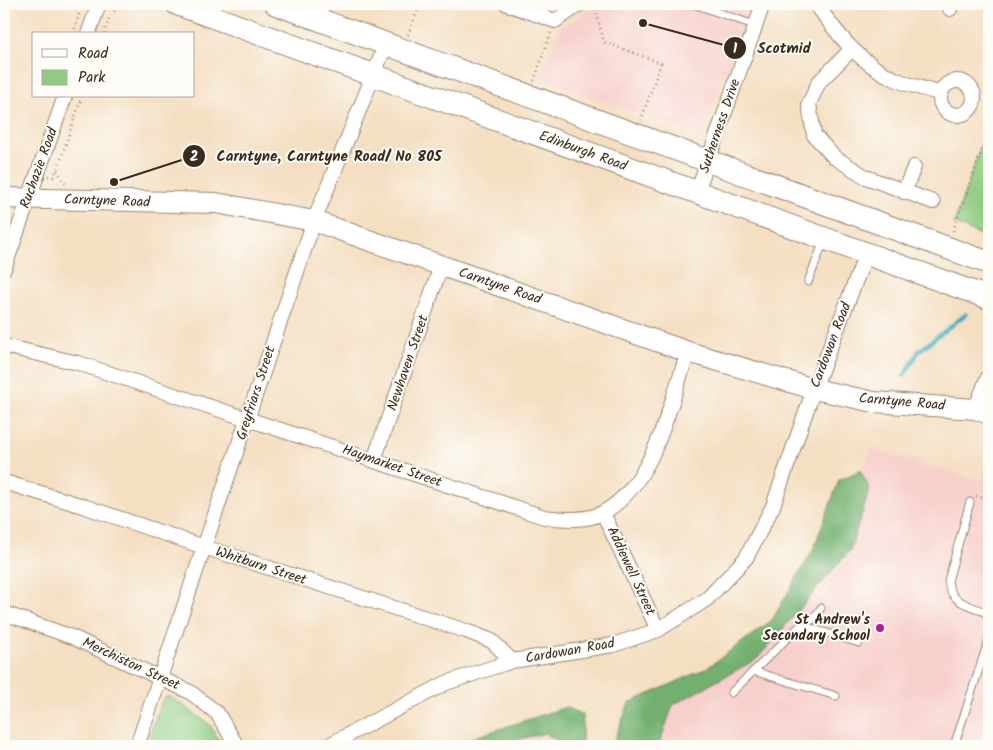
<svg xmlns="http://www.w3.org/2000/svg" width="993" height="750" font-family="Kalam,sans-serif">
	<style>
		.built { fill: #f7d0cc }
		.green { fill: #8fcc81; stroke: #657b50 }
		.forest { fill: #73b06f; stroke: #576d46 }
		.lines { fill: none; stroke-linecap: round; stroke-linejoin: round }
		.stream { stroke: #43b0c0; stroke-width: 4 }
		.lane-casing { stroke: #988470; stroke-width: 9 }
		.street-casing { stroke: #988470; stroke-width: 16 }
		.secondary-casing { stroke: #988470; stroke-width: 22 }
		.primary-casing { stroke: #988470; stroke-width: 24 }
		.path { stroke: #988470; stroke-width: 2.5; stroke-dasharray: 1 4; stroke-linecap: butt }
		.lane { stroke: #fff; stroke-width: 7 }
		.street { stroke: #fff; stroke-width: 14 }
		.secondary { stroke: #fff; stroke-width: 20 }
		.primary { stroke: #fff; stroke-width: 22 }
		.poi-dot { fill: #b5179e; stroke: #fdfcf7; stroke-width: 2 }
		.labels { text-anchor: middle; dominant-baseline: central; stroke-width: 4; stroke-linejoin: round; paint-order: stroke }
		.street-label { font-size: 14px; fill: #3b2a1e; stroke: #fdfcf7 }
		.poi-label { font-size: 14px; font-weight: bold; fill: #3b2a1e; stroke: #fdfcf7; text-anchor: end }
		.leader { fill: none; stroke: #3b2a1e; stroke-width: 2 }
		.callout-dot { fill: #3b2a1e; stroke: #fdfcf7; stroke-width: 2 }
		.mark-label { font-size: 15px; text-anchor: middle; font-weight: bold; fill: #fff }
		.callout-label { font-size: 15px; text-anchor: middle; font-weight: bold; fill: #3b2a1e; stroke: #fdfcf7; stroke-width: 4; stroke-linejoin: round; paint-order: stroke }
	</style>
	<rect width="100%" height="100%" fill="#fdfcf7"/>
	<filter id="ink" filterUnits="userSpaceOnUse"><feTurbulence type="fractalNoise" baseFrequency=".02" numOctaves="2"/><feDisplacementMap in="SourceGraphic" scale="10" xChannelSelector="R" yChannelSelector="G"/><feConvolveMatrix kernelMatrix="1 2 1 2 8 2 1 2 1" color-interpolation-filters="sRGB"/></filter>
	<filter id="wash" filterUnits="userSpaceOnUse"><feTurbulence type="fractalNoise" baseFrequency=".0096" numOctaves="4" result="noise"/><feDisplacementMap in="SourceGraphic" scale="20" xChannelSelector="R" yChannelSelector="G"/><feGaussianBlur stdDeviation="1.12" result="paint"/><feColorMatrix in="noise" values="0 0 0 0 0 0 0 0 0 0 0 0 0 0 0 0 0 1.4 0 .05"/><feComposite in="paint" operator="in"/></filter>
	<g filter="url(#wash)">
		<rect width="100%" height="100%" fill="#f4dfc3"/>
		<path class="built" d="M597 4H751L702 136 539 78 561 25H567Z
			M871 448 981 481 989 463V746H648L664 697 744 660 799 596 854 494Z
			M554 725 556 746H469Z"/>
		<path class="green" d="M989 123V239L954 223Z
			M167 696 173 698 210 725 222 746H145L162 701Z"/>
		<path class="forest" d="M860 470 870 489 850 550 757 659 673 705 659 745 661 746H612L629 703 707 668 772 620 813 550 839 480Z
			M566 707 583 715 582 746H558L559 742 545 733 498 744 497 746H447Z"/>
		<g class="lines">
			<path class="stream" d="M904 376 919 351 966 314"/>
		</g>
	</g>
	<g filter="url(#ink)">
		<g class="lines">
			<defs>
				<path id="lane" d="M694 4 754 25
					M808 282 824 241
					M970 502 948 581C951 606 971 603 989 615
					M801 625 859 643
					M753 671 836 696
					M731 693 801 625 812 620 821 608
					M954 746 989 639"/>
				<path id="street" d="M507 4 555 21 580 4
					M816 4C838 35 860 64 897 80 911 86 927 89 941 94
					M950 9V4
					M88 34 99 4
					M852 49 819 82 809 104 814 135 834 157 866 177 933 202
					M940 98a17 17 0 1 1 34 0a17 17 0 1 1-34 0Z
					M697 192 763 4
					M904 192 914 167
					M4 269 65 96
					M4 346 78 363 544 517C562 519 587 522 604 512 655 483 670 403 688 352
					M975 409 989 375
					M374 460 441 266
					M4 482 83 506 204 547 466 631 492 641 512 661
					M603 513 658 630
					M4 613 72 637 190 692 217 713 237 746
					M137 746 314 221 386 44
					M327 746 446 683 512 661 613 645 658 630 707 599 746 558 773 506 814 389 866 254"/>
				<path id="secondary" d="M4 198 216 203 314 221 688 352 814 389 874 402 975 409 989 414"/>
				<path id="primary" d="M177 4 989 298
					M276 4 989 263"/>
			</defs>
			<use href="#lane" class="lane-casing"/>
			<use href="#street" class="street-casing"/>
			<use href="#secondary" class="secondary-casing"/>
			<use href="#primary" class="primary-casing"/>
			<path class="path" d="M594 4 604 42 661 63 641 120
				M73 34 82 4
				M104 34 110 16 121 4
				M408 35 420 4
				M534 81 551 32
				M57 170 66 185
				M48 176 53 177 58 167 82 96
				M953 231 989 130
				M976 496 986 499 989 488"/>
			<use href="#lane" class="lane"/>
			<use href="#street" class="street"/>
			<use href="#secondary" class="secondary"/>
			<use href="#primary" class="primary"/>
		</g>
	</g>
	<circle class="poi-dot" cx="880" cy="628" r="5"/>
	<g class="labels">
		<g class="street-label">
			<text transform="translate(720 126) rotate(-71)">Sutherness Drive</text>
			<text transform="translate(583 151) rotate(20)">Edinburgh Road</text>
			<text transform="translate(39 168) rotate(-70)">Ruchazie Road</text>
			<text transform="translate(107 201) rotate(2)">Carntyne Road</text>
			<text transform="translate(500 286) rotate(19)">Carntyne Road</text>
			<text transform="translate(831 345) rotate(-69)">Cardowan Road</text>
			<text transform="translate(408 363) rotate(-71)">Newhaven Street</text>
			<text transform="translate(256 393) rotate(-72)">Greyfriars Street</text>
			<text transform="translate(902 402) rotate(5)">Carntyne Road</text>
			<text transform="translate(392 466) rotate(19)">Haymarket Street</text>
			<text transform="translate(261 566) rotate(18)">Whitburn Street</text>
			<text transform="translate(631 571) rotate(65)">Addiewell Street</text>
			<text transform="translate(570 651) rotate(-10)">Cardowan Road</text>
			<text transform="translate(131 664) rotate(25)">Merchiston Street</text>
		</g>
		<g class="poi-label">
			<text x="870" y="620">St Andrew's<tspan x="870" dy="16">Secondary School</tspan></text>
		</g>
	</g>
	<path class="leader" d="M643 23L735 48M114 182L194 156"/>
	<g class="callout-dot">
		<circle cx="643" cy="23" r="5"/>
		<circle cx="114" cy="182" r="5"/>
		<circle cx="735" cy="48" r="12"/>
		<circle cx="194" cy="156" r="12"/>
	</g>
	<g class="mark-label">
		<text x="735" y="53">1</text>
		<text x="194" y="161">2</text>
	</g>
	<g class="callout-label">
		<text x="784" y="53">Scotmid</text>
		<text x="329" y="161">Carntyne, Carntyne Road/ No 805</text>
	</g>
	<rect width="993" height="750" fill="none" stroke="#fdfcf7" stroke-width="20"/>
	<rect x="32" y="32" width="162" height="65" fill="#fdfcf7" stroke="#afa8a0"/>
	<rect x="42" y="49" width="25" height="8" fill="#ffffff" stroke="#afa8a0"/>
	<text x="78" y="58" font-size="15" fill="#3b2a1e">Road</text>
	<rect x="42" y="70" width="25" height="15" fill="#8fcc81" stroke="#afa8a0"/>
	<text x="78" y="82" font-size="15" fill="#3b2a1e">Park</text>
</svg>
